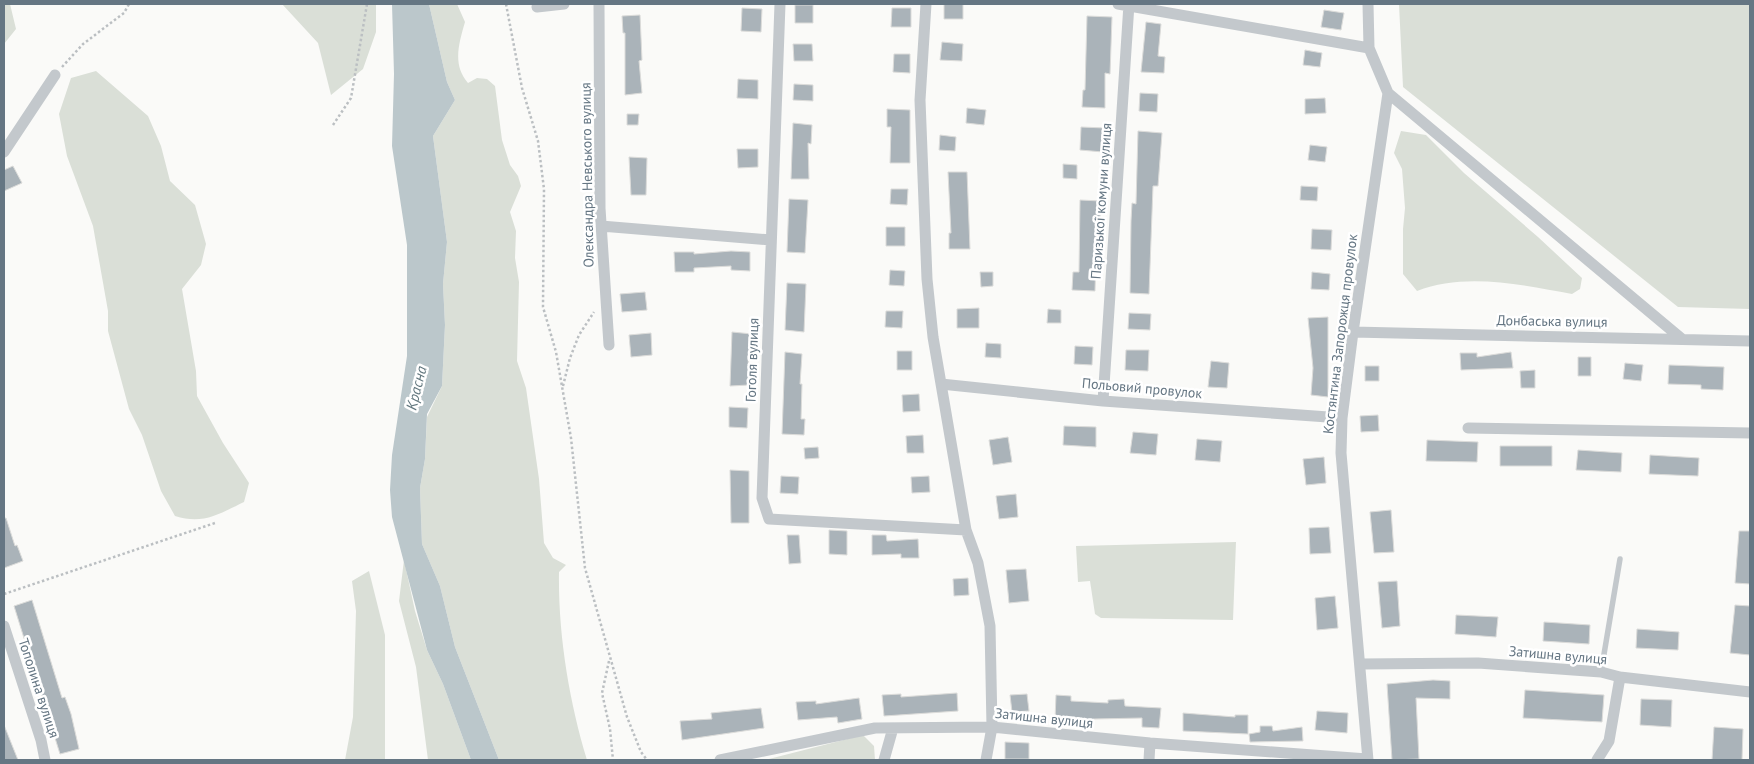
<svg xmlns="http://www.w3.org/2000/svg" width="1754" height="764" font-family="'PT Sans',sans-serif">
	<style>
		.green { fill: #dadfd7 }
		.water { fill: #bbc7cb }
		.building { fill: #aab3b9; stroke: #dcdcda }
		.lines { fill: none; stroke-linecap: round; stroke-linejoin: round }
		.path { stroke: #bbbfc2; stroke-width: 2.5; stroke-dasharray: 2.5 2.5; stroke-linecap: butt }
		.service { stroke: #c3c8cc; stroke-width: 5.5 }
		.minor { stroke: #c3c8cc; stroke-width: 11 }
		.labels { text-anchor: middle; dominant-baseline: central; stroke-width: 5; stroke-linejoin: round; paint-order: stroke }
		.street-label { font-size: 14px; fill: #657683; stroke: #fff }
		.water-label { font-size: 15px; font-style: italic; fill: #60757c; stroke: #fff }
	</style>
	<rect width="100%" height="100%" fill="#fafaf8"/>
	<path class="green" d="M4 4H10L16 29 4 44Z
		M282 4H376V32L363 69 331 95 318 43Z
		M429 4H457L465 22C459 43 452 65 468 83L477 78 487 79 495 86 502 140 510 165 518 176 521 186 510 212 516 231 515 258 519 282 517 361 526 388 539 479 544 543 553 558 566 565 559 572C558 634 569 701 587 760H499L455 647 440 586 422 544 420 488 425 459 427 417 442 386 445 325 443 284 447 242 433 136 455 100 447 82Z
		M1399 4H1750V309L1678 307 1403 87Z
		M96 71 148 116 161 146 170 181 195 205 206 244 201 265 182 289 196 371 197 396 223 443 249 483 244 502C219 514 203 525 175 516L161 491 142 435 129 409 108 331V311L93 226 67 156 59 114 71 78Z
		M1401 131 1426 135 1464 173 1538 237 1582 278 1580 289 1572 294C1523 285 1465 272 1417 291L1403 274V229L1405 208 1402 169 1394 153Z
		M1236 542 1233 620 1101 618 1095 614 1090 581 1078 582 1076 546Z
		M404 560 415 611 427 650 443 684 471 760H428L416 667 399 601Z
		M369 571 385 635V760H345L353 717 356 611 352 581Z
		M863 735 874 746 875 760H765Z"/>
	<path class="water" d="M392 4H429L447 82 455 100 433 136 447 242 443 284 445 325 442 386 427 414 425 459 420 488 422 544 440 586 455 647 499 760H471L443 684 427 650 392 517 390 490 392 455 407 356V245L392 146 394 74Z"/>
	<path class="building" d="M944 4H963V19H944Z
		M795 5H813V23H795Z
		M742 8 762 9 761 32 741 31Z
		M892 8H911V27H891Z
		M1324 10 1344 13 1341 30 1321 27Z
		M640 15 642 60 639 61 642 93 625 95V33H623L622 16Z
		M1087 16 1112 17 1110 74 1105 73V108L1082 107 1083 90H1085Z
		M1146 22 1161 24 1158 56 1165 57 1164 73 1141 72Z
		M942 42 963 44 962 61 940 60Z
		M793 44H812L813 61H794Z
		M1305 50 1322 53 1320 67 1303 65Z
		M894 54H910V73L893 72Z
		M738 79 758 80V99L737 98Z
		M794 84 813 85V101L793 100Z
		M1140 93 1158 94 1157 112 1139 111Z
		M1325 98 1326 113 1305 114V99Z
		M967 108 986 110 984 125 966 123Z
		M887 109 910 110V163H890L891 127H887Z
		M627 114H639L638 125H627Z
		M793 123 812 125 811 144 808 143 809 179H791Z
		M1081 127 1105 128 1103 152 1080 150Z
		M1138 131 1162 133 1158 186H1153L1149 294 1130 293 1131 221 1132 203 1136 204Z
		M940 135 956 137 955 151 939 150Z
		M1310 145 1327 147 1325 162 1308 160Z
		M737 149H758V167L738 168Z
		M629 157 647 158 646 195H631Z
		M1063 164 1077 165V179L1063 178Z
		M13 166 22 183 4 191V170Z
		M948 172H967L970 249H949V233H951Z
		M1301 186 1318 187 1317 201 1300 200Z
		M891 189H908L907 205 890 204Z
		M789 199 808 200 805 253 787 252Z
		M1080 200 1101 201 1100 221H1097L1095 291 1072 290 1073 272H1079Z
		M886 227H905V246H886Z
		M1312 229 1332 230 1331 250 1311 249Z
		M731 251 750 252V271L731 270V266L694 268V272H675L674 252H694V254Z
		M890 270 905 271 904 286 889 285Z
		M980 272H993V286L981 287Z
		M1312 272 1330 274 1329 290 1311 289Z
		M787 283 806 284 804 332 785 330Z
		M645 292 647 310 622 312 620 294Z
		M979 308V328H957V309Z
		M1048 309 1061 310V323H1047Z
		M886 311H903L902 328 885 327Z
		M1129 313 1151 314 1150 330 1128 329Z
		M1328 317V397L1311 395 1313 368 1308 318Z
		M732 332 752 334 751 356H748L749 385 730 386Z
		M651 333 652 355 631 357 629 335Z
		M986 343 1001 344V358L985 357Z
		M1075 346 1093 347 1092 365 1074 364Z
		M1126 350H1149L1148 371 1125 370Z
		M897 351H912V370H897Z
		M785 352 802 354 800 384H802L801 419H805L804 435 782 434Z
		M1511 352 1513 368 1461 370 1460 353H1477V357Z
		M1578 357H1591V376H1578Z
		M1211 361 1229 363 1227 388 1208 387Z
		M1625 363 1643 365 1641 381 1623 379Z
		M1669 365 1724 367 1723 390 1701 389V385L1668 384Z
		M1365 366H1379V381H1365Z
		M1535 370V388H1521L1520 371Z
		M919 394 920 411 903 412 902 395Z
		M729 407 748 408 747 428 729 427Z
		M1378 415 1379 431 1361 432 1360 416Z
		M1064 426 1096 427V447L1063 445Z
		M1133 432 1158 434 1156 455 1130 453Z
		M923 435 924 453H907L906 436Z
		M1008 437 1012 462 993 465 989 440Z
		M1197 439 1222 441 1220 462 1195 460Z
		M1427 440 1478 442 1477 462 1426 461Z
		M1500 446H1552V466H1500Z
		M818 447 819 458 805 459 804 448Z
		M1578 450 1622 453 1621 472 1576 470Z
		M1650 455 1699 458 1698 476 1649 474Z
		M1324 457 1326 483 1306 485 1303 459Z
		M730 470 749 471V523H731Z
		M781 476 799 477 798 494 780 493Z
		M929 476 930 492 912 493 911 477Z
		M1016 494 1018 517 999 519 996 496Z
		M1391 510 1394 552 1374 553 1370 512Z
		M4 518H6L15 546 17 545 23 561 4 568Z
		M1329 527 1331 553 1310 554 1309 528Z
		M829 530 847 531V555L829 554Z
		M1739 531H1750V584L1735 583Z
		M787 535H799L801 563 789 564Z
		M872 535H886L887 541 918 539 919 558H901V554L872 555Z
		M1026 569 1029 601 1009 603 1006 570Z
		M968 578 969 595 954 596 953 579Z
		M1397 581 1400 626 1382 628 1378 582Z
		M1335 596 1338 628 1317 630 1315 598Z
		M32 600 62 698 65 697 71 714 79 749 60 754 14 606Z
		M1735 605 1750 606V655L1730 653Z
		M1456 615 1498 617 1496 637 1455 634Z
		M1544 622 1590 625 1589 644 1543 641Z
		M1637 629 1679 632 1678 650 1636 648Z
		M1433 680 1450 681V699L1416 698 1419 759 1392 760 1387 684Z
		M1525 690 1604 695 1602 722 1523 718Z
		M957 693 958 711 884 716 882 695 901 694V697Z
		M1027 694 1029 711 1012 712 1010 695Z
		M1056 695 1071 696V701L1108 703V700L1124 699 1125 706 1161 708 1159 728 1142 727V718L1093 719V726H1081L1082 721 1055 720Z
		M859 698 862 719 838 723 837 717 798 720 796 702 816 701V704Z
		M1641 699 1672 700 1671 727 1640 725Z
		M761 708 764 728 682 740 680 721 712 719 711 713Z
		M1317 711 1348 713 1347 733 1315 730Z
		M1183 713 1235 717V715H1248V734L1183 731Z
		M4 725 18 760H4Z
		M1260 726H1272L1273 731 1302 727 1303 741 1250 742 1249 734 1260 732Z
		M1714 727 1743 729 1742 760H1712Z
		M1005 742 1029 743V759H1005Z"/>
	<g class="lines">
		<path class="path" d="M506 4 522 88 538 141 544 189 543 307 556 352 571 438 585 568 627 717 641 752 647 760
			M62 67 83 44 124 13 129 4
			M333 125 351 98 367 4
			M563 386 570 358 579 335 594 312
			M4 594 215 523
			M609 661 602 693 610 729 613 760"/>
		<path class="service" d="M1601 672 1620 559"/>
		<path class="minor" d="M599 4 600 208 609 345
			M780 4 762 498 769 519 966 530
			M926 4 920 100 927 279 933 337 966 530 978 563 990 626 992 727 986 760
			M1118 4 1369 48
			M537 7 564 4
			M1388 93 1682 339
			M4 152 55 75
			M601 226 771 240
			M1353 332 1750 341
			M941 384 1103 401 1342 418
			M1103 401 1129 4
			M1468 428 1750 433
			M4 626 41 740 45 760
			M1361 664 1478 663 1601 672 1620 677 1750 692
			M720 760 875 728 992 727 1150 743 1367 759
			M884 760 893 728
			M1149 760 1150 743
			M1368 760 1341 453 1342 418 1353 332 1388 93 1369 48 1368 4
			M1597 760 1609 741 1620 677"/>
	</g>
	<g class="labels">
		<g class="street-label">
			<text transform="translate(587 175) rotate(-91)">Олександра Невського вулиця</text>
			<text transform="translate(1101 201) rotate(-86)">Паризької комуни вулиця</text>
			<text transform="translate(1552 321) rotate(1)">Донбаська вулиця</text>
			<text transform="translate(1340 334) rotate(-83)">Костянтина Запорожця провулок</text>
			<text transform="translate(752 360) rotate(-88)">Гоголя вулиця</text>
			<text transform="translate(1142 388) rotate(5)">Польовий провулок</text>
			<text transform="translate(1558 655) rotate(5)">Затишна вулиця</text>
			<text transform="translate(39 688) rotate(72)">Тополина вулиця</text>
			<text transform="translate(1044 718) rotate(6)">Затишна вулиця</text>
		</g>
		<g class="water-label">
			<text transform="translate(416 388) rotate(-76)">Красна</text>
		</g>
	</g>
	<rect width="1754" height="764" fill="none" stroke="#657683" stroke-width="10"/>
</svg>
